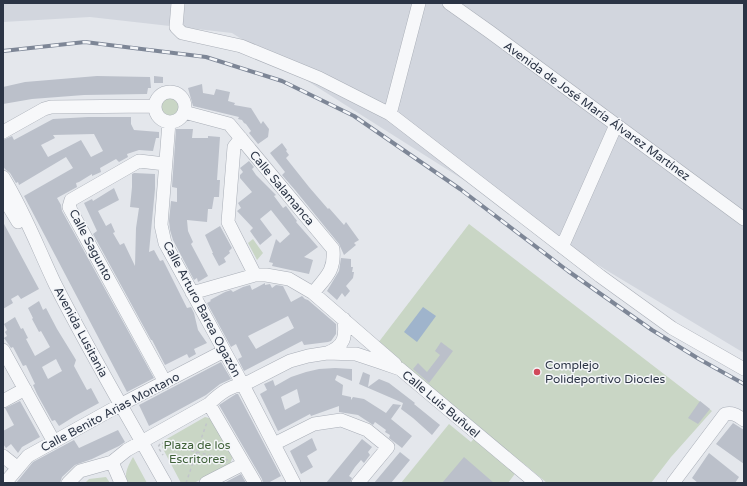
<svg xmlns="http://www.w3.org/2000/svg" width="747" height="486" font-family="'Varela Round',sans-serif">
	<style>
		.built { fill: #d2d6de }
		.green { fill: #c9d6c5 }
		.water { fill: #9fb4cc }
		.building { fill: #bbc0ca; fill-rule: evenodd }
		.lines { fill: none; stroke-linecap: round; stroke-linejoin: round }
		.minor-casing { stroke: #a9aeb7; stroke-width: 14 }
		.path { stroke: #c2c5cb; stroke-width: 1.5; stroke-dasharray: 3 3; stroke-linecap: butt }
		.minor { stroke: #f7f8fa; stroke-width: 13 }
		.rail-casing { stroke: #7d8696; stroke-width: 4 }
		.rail { stroke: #f4f6f9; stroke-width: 2.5; stroke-dasharray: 8; stroke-linecap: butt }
		.poi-dot { fill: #d1495b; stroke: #f4f6f9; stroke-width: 1.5 }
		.labels { text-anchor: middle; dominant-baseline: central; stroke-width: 3; stroke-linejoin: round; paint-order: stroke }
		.street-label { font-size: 12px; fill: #2b3445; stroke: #f4f6f9 }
		.poi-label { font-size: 12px; fill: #2b3445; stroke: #f4f6f9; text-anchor: start }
		.park-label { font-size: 12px; fill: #3f6138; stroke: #f4f6f9 }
	</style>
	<rect width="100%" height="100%" fill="#e4e7ec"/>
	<path class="built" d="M3 3H744V353L606 270 232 33 90 17 3 22Z"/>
	<path class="green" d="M160 107a10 10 0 1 1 20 0a10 10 0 1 1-20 0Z
		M469 224 712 411 671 457 651 483H547L523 463 508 483H401L449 424 471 442 482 429 378 343Z
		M253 239 263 253 257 260 248 243Z
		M205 417 213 419 233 456 230 464 194 483H181L162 447 165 440Z
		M133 457 147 483H127C124 473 128 466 133 457Z
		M106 477 110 483H85L89 479Z"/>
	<path class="water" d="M423 307 436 316 417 342 404 332Z"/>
	<path class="building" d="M97 76 150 77 151 88H148L147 94 84 95 32 99 3 104V87L25 82Z
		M154 76 163 77V83H154Z
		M202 84 203 93 214 95 216 89 230 92 228 101 235 103 234 105 251 108 261 124 263 121 269 129 268 137 258 144 249 133 251 131 246 124 244 123 242 120 238 119 239 117 193 106 188 88Z
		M88 117H131V124L134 130 159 132V138H156L153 151 139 150 127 154 128 157 119 162 116 159 100 168 101 172 92 176V174L79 182 76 183 77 187 57 198 61 205 62 211 154 378 127 392 24 196 73 168 66 157 19 185 18 182 16 183 10 173 5 169 3 166V140L12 136 14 140 53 119ZM94 134 103 151 91 157 81 140 48 157 41 145 55 138 53 135Z
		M176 129H193L192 138H208V136L220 137 217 180H220L219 197H214L212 209H208L207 222 187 220 188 231 193 242 191 244 208 276 198 282 197 278 194 280 173 240 170 230 169 221 171 201 177 202V188L172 187Z
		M282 143 287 150 286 151 289 155 286 158 309 187 328 209 329 208 344 225 346 222 359 240 354 243 356 245 344 255 339 244 295 190 282 175 285 172 270 153Z
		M249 161 254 167 252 169 256 175 276 195 274 196 283 208 286 206 297 221 296 222 318 247 304 257 313 260 309 274 272 266 273 263 269 262 276 239 280 243 290 234 271 210 260 219 272 235 260 245 250 231 253 228 237 211 241 208 238 203 252 192 240 178V175L243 172 240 168Z
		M134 173 155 174V189L149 252 154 250 160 261 163 260 187 308 191 307 194 313 198 330 207 343 194 349 196 354 189 358 187 354 165 365 152 340H151L93 234 97 231 84 203 92 199 93 201 114 188 119 200 98 211 106 226 111 223 115 232 113 233 120 245 124 243 135 266 136 228 139 208 130 207 132 187V174Z
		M3 222 39 289 21 299 18 295 11 299 13 303 3 309Z
		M220 226 232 248 229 251 230 253 224 258 226 262 219 266 212 253H213L205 235Z
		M341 258 351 259V267H353L352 272H354L353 278 346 286 350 291 345 297 342 293 337 300 327 291 339 271Z
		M265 283V285L270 284 272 288 276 285 283 286 291 302 302 296 305 299 308 300 336 324V334L331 341 328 342 304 345 302 341 244 371 238 359 242 357 236 344 231 347 207 303 211 301 210 300 225 292 231 290 233 292 243 287 250 285 252 290ZM288 316 294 328 256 349 248 336Z
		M39 301 43 310 46 308 57 329 73 355 76 360 74 366 87 390 91 388 99 403 75 416 59 426 55 420 52 421 37 394 33 385 35 384 26 365 23 366 13 347 11 348 4 338 7 336 5 332 7 330 4 324 15 317 21 329 23 328 28 338 26 339 35 356 50 347 41 331 39 332 32 319 33 318 28 308ZM56 359 62 371 48 379 42 367Z
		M441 342 453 351 429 383 413 369 418 363 427 372 440 355 435 351Z
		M221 362 231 379 220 384 206 395 149 426 139 405Z
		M335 368 352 369V381L337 375 335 380 343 385 342 395 351 397V400L353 397 364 399 386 413 393 404 401 405 391 419 412 436 402 448 389 438 390 435 385 432 386 430 375 422 373 425 358 415 339 412V406L311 416 310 414 278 431 260 394 267 390 264 384 273 380 275 386 291 377 306 372 319 369ZM297 389 300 402 285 410 281 397Z
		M363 372 370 375 368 387 379 379 389 383 415 403 414 404 440 425 432 435 413 418 401 409 403 403 359 384Z
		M236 394H238L281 476 268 483H263L262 479 219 405Z
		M20 401 40 437 22 447 18 453 11 444 6 448 3 444V431L14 425 5 408Z
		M700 401 710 409 698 424 688 418Z
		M733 423 744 430V464L716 444Z
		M118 430 125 442 119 446 92 459 75 465 62 477 60 483H16L33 462 74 440 79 448Z
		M312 438 317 450 307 456 313 467 301 474 290 451Z
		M362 439 372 447 368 452 370 455 364 463 361 460 355 467 349 476 352 478 350 483H326Z
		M400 452 410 460 391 483H374Z
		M709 453 739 477 735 483H698L692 478Z
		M464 457 494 483H442Z
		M241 474 246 483H224Z"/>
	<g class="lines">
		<defs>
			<path id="minor" d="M178 3 176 27 182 33 241 46 319 78 390 114 600 276 672 328 744 369
				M449 3 490 32 744 219
				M155 107a15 15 0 1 1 30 0a15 15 0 1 1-30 0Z
				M184 112 229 124 333 249C335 271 326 277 313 293
				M390 114 419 3
				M169 122 161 225 165 243 243 385 294 483
				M3 132 44 109 51 107 154 106
				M241 138 234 147 228 222 255 275
				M3 177C24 211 38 248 55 284 89 351 128 417 165 483
				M3 197 18 222
				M562 247 616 125
				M192 293 255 275H266L289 279 313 293 395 364
				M3 350 54 442
				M327 353C345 346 346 337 344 319
				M165 382 69 207 71 200 139 161 165 164
				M3 401 25 389
				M209 404C218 395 230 385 243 385L290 361 308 356 327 353 356 354 380 362 400 369 536 483
				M274 444 314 424 341 420 367 430 388 447 358 483
				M3 456 18 468
				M5 483 28 456 120 405 224 351
				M68 483 80 471 112 462
				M121 483 112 462 127 450 209 404 255 483
				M206 483 243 464
				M673 483 725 414C733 412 738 416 744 420"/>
		</defs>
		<use href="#minor" class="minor-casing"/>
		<path class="path" d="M162 443 228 460
			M160 444 158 447 163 455
			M186 483 207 422"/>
		<use href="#minor" class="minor"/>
		<defs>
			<path id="rail" d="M3 51 85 42 206 57 282 81 354 116 460 189 568 271 652 330 699 359 744 384"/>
		</defs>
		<use href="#rail" class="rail-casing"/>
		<use href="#rail" class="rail"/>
	</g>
	<circle class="poi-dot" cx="537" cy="372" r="4"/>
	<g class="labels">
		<g class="street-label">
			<text transform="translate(597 111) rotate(36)">Avenida de José María Álvarez Martínez</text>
			<text transform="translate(282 188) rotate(50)">Calle Salamanca</text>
			<text transform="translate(91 245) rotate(62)">Calle Sagunto</text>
			<text transform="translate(202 309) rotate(62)">Calle Arturo Barea Ogazón</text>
			<text transform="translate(81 332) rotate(62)">Avenida Lusitania</text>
			<text transform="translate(441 404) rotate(40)">Calle Luis Buñuel</text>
			<text transform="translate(110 412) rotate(-28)">Calle Benito Arias Montano</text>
		</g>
		<g class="poi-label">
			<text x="545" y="365">Complejo<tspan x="545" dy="14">Polideportivo Diocles</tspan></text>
		</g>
		<g class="park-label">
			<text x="197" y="445">Plaza de los<tspan x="197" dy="14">Escritores</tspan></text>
		</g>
	</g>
	<rect width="747" height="486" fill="none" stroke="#2b3445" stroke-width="8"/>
</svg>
